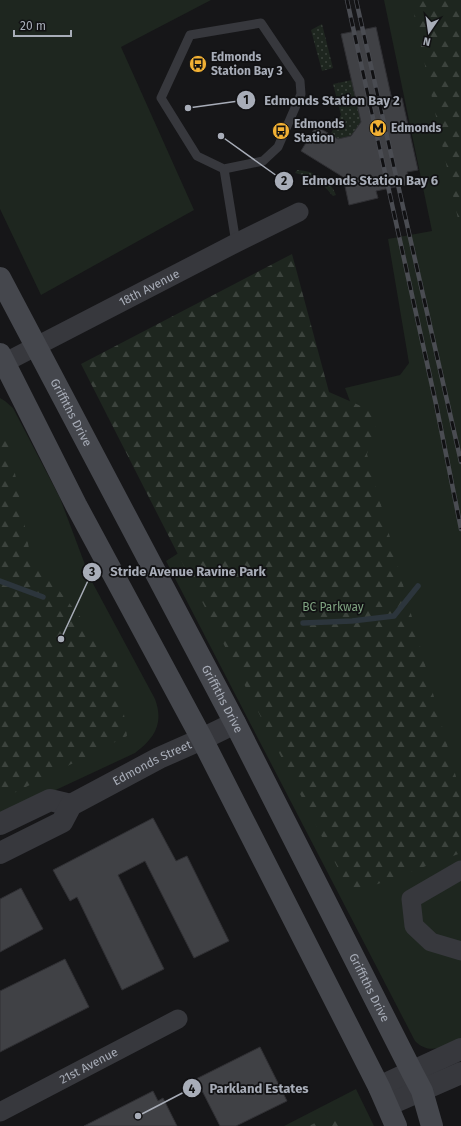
<svg xmlns="http://www.w3.org/2000/svg" width="461" height="1126" font-family="'Fira Sans',sans-serif">
	<style>
		.green { fill: #1e261f }
		.forest { fill: url(#forest-firs) }
		.garden { fill: url(#garden-dots) }
		.lines { fill: none; stroke-linecap: round; stroke-linejoin: round }
		.stream { stroke: #2c353c; stroke-width: 5.5 }
		.building { fill: #404145; stroke: #303034 }
		.service { stroke: #37383d; stroke-width: 9 }
		.minor { stroke: #37383d; stroke-width: 19 }
		.tertiary { stroke: #37383d; stroke-width: 22 }
		.secondary { stroke: #45474d; stroke-width: 22 }
		.rail-casing { stroke: #4a4c52; stroke-width: 4.5 }
		.rail { stroke: #111113; stroke-width: 3; stroke-dasharray: 9; stroke-linecap: butt }
		.labels { text-anchor: middle; dominant-baseline: central; stroke-width: 3.5; stroke-linejoin: round; paint-order: stroke }
		.poi-label { font-size: 12px; font-weight: bold; fill: #a8adb8; stroke: #111113; text-anchor: start }
		.street-label { font-size: 12px; fill: #a8adb8; stroke: #111113 }
		.park-label { font-size: 12px; fill: #7fa381; stroke: #111113 }
		.leader { fill: none; stroke: #a8adb8; stroke-width: 1.5 }
		.callout-dot { fill: #a8adb8; stroke: #111113; stroke-width: 1.5 }
		.mark-label { font-size: 12px; text-anchor: middle; font-weight: bold; fill: #111 }
		.callout-label { font-size: 13px; text-anchor: middle; font-weight: bold; fill: #a8adb8; stroke: #111113; stroke-width: 3.5; stroke-linejoin: round; paint-order: stroke }
	</style>
	<defs>
		<pattern id="forest-firs" width="22" height="20" patternUnits="userSpaceOnUse"><rect width="22" height="20" fill="#1e261f"/><path d="M5 1l3.5 6h-7zM16 11l3.5 6h-7z" fill="#3c433d"/></pattern>
		<pattern id="garden-dots" width="8" height="8" patternUnits="userSpaceOnUse"><rect width="8" height="8" fill="#1e261f"/><path d="M2 2h.1M6 6h.1" fill="none" stroke="#3c433d" stroke-width="1.8" stroke-linecap="round"/></pattern>
	</defs>
	<rect width="100%" height="100%" fill="#161618"/>
	<path class="green" d="M0 0H211L121 47 194 210 41 295 0 209Z
		M384 0H461V1039C444 1046 430 1056 415 1041L166 561 363 436 345 388 400 375 409 363 388 239 432 231Z
		M0 398 5 401 13 408 60 498 90 578 155 699C164 723 155 738 135 753L0 816Z
		M356 1089 374 1126H284Z"/>
	<path class="forest" d="M411 0H461V233Z
		M292 254 329 392 379 414 367 454 461 795V853L351 894 81 364Z
		M0 436 9 441 30 554 117 663 127 736 0 800Z
		M337 1112 345 1126H309Z"/>
	<path class="garden" d="M322 24 333 68 322 71 311 30Z
		M352 80 361 122 351 136 338 139 330 135 341 115 333 84Z
		M297 170C314 171 330 179 336 195L333 196C319 180 316 178 295 173Z"/>
	<g class="lines">
		<path class="stream" d="M0 581 43 597
			M303 623 352 621 394 616 418 586"/>
	</g>
	<path class="building" d="M376 27 392 100 402 98 418 170 407 172 410 184 376 191 378 198 349 205 343 177 301 151 316 126 338 139 351 136 361 122 341 34Z
		M153 818 176 861 187 856 229 941 194 958 145 861 118 875 164 969 122 990 77 897 70 901 53 870Z
		M21 888 43 929 0 952V899Z
		M65 959 89 1007 0 1052V991Z
		M260 1047 287 1101 236 1126H220L196 1079Z
		M153 1091 158 1101 163 1098 177 1126H84Z"/>
	<g class="lines">
		<path class="service" d="M261 23 300 81 301 94 278 147 263 161 224 169 197 156 161 98 190 35Z
			M224 169 236 243"/>
		<g class="minor">
			<path id="s1" d="M0 365 236 243 299 212"/>
			<path d="M461 870 411 899 414 926 431 942 461 951"/>
			<path id="s2" d="M0 1112 178 1019"/>
		</g>
		<g class="tertiary">
			<path d="M0 824 50 800 71 805"/>
			<path id="s3" d="M0 853 62 822 71 805 159 758 202 739 235 723"/>
			<path d="M379 1087 461 1049"/>
			<path d="M388 1105 461 1073"/>
		</g>
		<g class="secondary">
			<path id="s4" d="M0 278 235 723 412 1072 422 1091 432 1126"/>
			<path d="M0 354 76 505 202 739 379 1087 396 1126"/>
		</g>
		<defs>
			<path id="rail" d="M347 0 436 404 461 529
				M356 0 461 462"/>
		</defs>
		<use href="#rail" class="rail-casing"/>
		<use href="#rail" class="rail"/>
	</g>
	<defs>
		<symbol id="bus-disc" viewBox="-11 -11 22 22"><circle r="9.5" fill="#f2b134" stroke="#111113"/><path d="M-5-6H5V4H4V6H2V4H-2V6H-4V4H-5ZM-3.5-4V0h7V-4ZM-3.5 1.2v1.5H-2V1.2ZM2 1.2v1.5H3.5V1.2Z" fill="#111"/></symbol>
		<symbol id="metro-disc" viewBox="-11 -11 22 22"><circle r="9.5" fill="#f2b134" stroke="#111113"/><path d="M-5.5 5V-5H-3L0 0L3-5H5.5V5H3V-.5L0 4L-3-.5V5Z" fill="#111"/></symbol>
	</defs>
	<g fill-rule="evenodd">
		<use href="#bus-disc" x="188" y="54" width="20" height="20"/>
		<use href="#metro-disc" x="368" y="118" width="20" height="20"/>
		<use href="#bus-disc" x="271" y="121" width="20" height="20"/>
	</g>
	<g class="labels">
		<g class="poi-label">
			<text x="211" y="57">Edmonds<tspan x="211" dy="14">Station Bay 3</tspan></text>
			<text x="294" y="124">Edmonds<tspan x="294" dy="14">Station</tspan></text>
			<text x="391" y="128">Edmonds</text>
		</g>
		<g class="street-label">
			<text stroke="none"><textPath href="#s1" startOffset="168">18th Avenue</textPath></text>
			<text stroke="none"><textPath href="#s4" startOffset="152">Griffiths Drive</textPath></text>
			<text stroke="none"><textPath href="#s4" startOffset="476">Griffiths Drive</textPath></text>
			<text stroke="none"><textPath href="#s3" startOffset="180">Edmonds Street</textPath></text>
			<text stroke="none"><textPath href="#s4" startOffset="800">Griffiths Drive</textPath></text>
			<text stroke="none"><textPath href="#s2" startOffset="100">21st Avenue</textPath></text>
		</g>
		<g class="park-label">
			<text x="333" y="607">BC Parkway</text>
		</g>
	</g>
	<path class="leader" d="M188 108L246 100M221 136L284 181M61 639L92 572M138 1116L192 1088"/>
	<g class="callout-dot">
		<circle cx="188" cy="108" r="4"/>
		<circle cx="221" cy="136" r="4"/>
		<circle cx="61" cy="639" r="4"/>
		<circle cx="138" cy="1116" r="4"/>
		<circle cx="246" cy="100" r="10"/>
		<circle cx="284" cy="181" r="10"/>
		<circle cx="92" cy="572" r="10"/>
		<circle cx="192" cy="1088" r="10"/>
	</g>
	<g class="mark-label">
		<text x="246" y="104">1</text>
		<text x="284" y="185">2</text>
		<text x="92" y="576">3</text>
		<text x="192" y="1093">4</text>
	</g>
	<g class="callout-label">
		<text x="332" y="105">Edmonds Station Bay 2</text>
		<text x="370" y="185">Edmonds Station Bay 6</text>
		<text x="188" y="576">Stride Avenue Ravine Park</text>
		<text x="259" y="1093">Parkland Estates</text>
	</g>
	<g transform="translate(429 32) rotate(193)" stroke="#111113" stroke-width="3" paint-order="stroke">
	<path d="M0-3L7 15L0 10L-7 15Z" fill="#a8adb8"/>
	<text y="-6" font-size="11" font-weight="bold" text-anchor="middle" fill="#a8adb8">N</text>
	</g>
	<path d="M14 30v6h57v-6" fill="none" stroke="#a8adb8" stroke-width="2"/>
	<text x="20" y="30" font-size="12" fill="#a8adb8" stroke="#111113" stroke-width="3" paint-order="stroke">20 m</text>
</svg>
